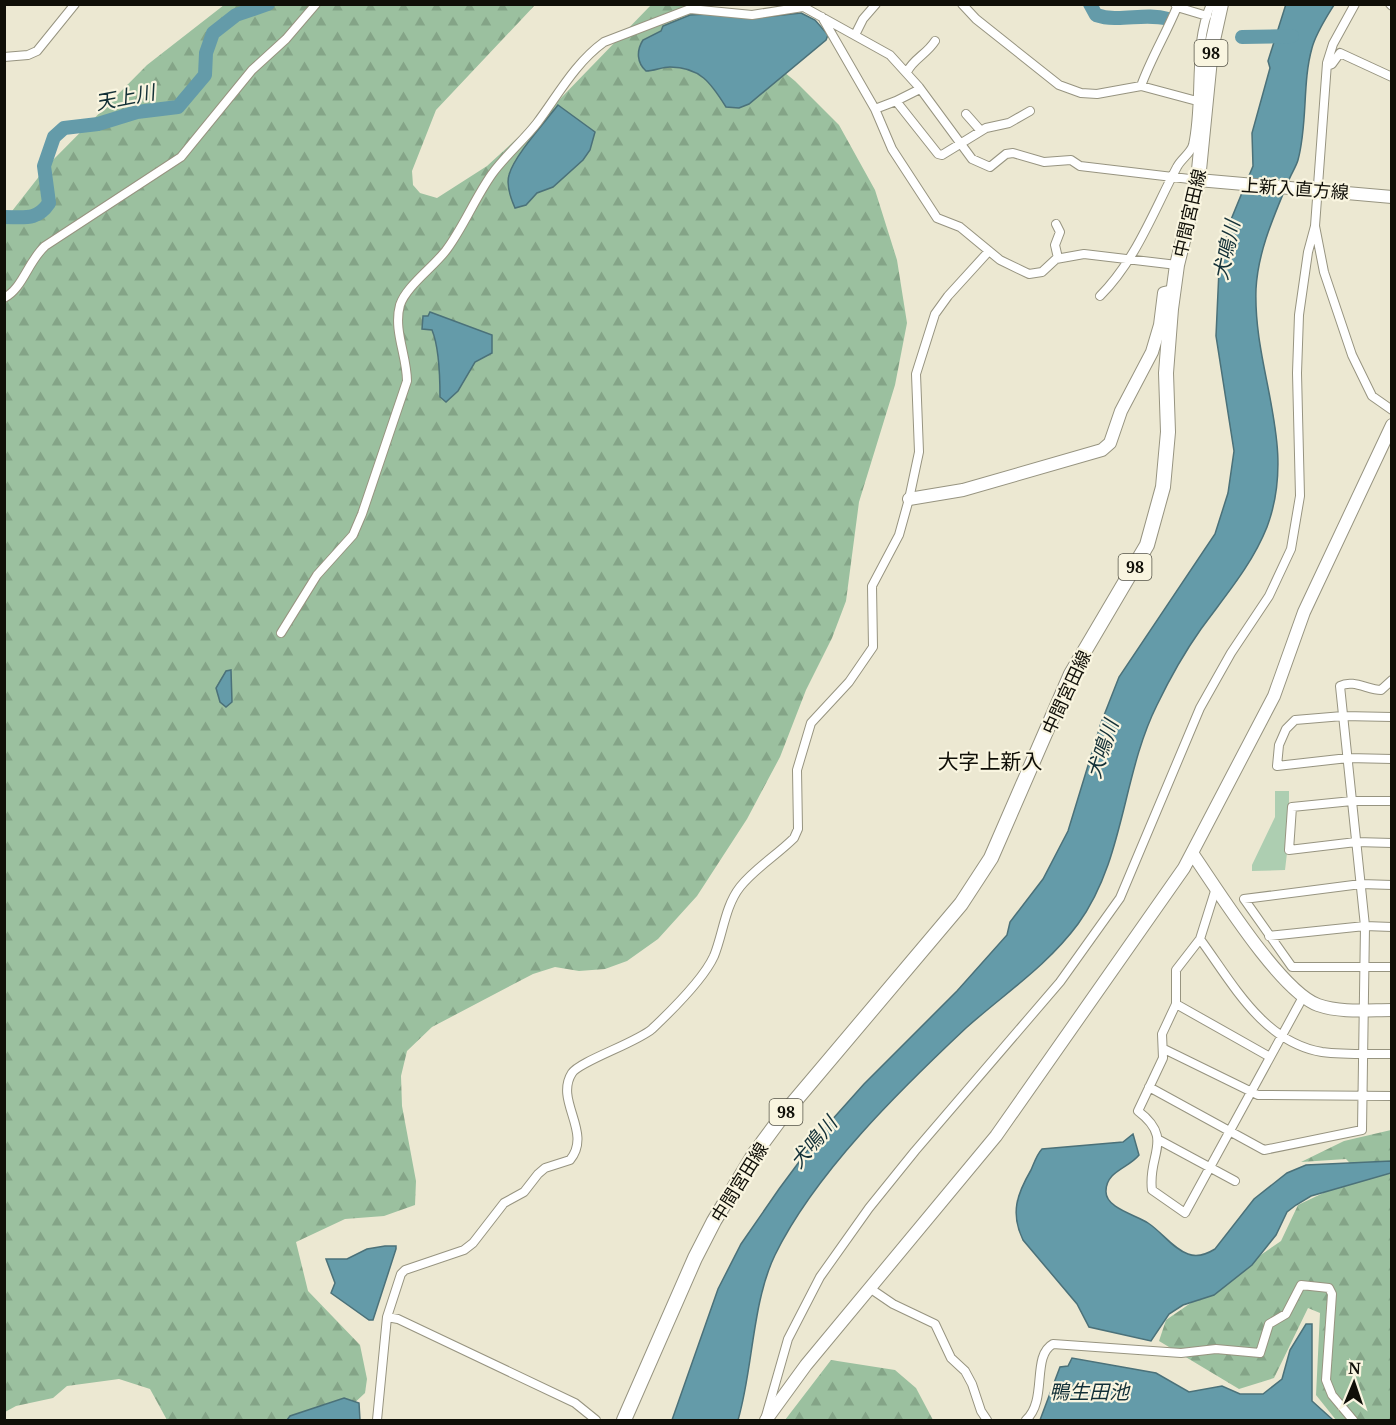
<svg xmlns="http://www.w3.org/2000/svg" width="1396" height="1425" font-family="'Noto Serif','Noto Sans JP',serif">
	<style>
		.green { fill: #adceb1 }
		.forest { fill: url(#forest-firs) }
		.water { fill: #649ba9; stroke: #4b7179; stroke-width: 1.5 }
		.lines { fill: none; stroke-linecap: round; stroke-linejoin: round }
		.river { stroke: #649ba9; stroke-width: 14 }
		.street-casing { stroke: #979480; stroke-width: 10 }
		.secondary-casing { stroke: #979480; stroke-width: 14 }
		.primary-casing { stroke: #979480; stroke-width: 16 }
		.street { stroke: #fff; stroke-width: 8 }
		.secondary { stroke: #fff; stroke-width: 12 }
		.primary { stroke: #fff; stroke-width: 14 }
		.labels { text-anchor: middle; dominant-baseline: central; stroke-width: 4.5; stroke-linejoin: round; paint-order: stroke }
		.shield { fill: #f9f5e0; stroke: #565449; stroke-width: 1.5 }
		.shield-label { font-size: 16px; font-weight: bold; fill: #100f08 }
		.street-label { font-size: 18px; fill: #100f08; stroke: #f9f5e0 }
		.water-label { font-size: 20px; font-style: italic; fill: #133037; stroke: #f9f5e0 }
		.quarter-label { font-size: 21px; fill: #100f08; stroke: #f9f5e0 }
	</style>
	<defs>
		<pattern id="forest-firs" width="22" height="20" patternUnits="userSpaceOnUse" patternTransform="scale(1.5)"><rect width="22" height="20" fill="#9bc09f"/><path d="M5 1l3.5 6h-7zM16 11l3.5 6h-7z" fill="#84a487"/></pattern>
	</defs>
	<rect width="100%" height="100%" fill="#ece8d2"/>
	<path class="green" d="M1275 791H1289V836L1285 870 1252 871V865L1275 817Z"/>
	<path class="forest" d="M701 4 795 81 839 125 875 190 897 260 907 323 895 385 859 502 846 601 832 638 806 690 780 757 747 819 697 896 658 939 627 961 605 969 579 971 555 967 533 974 432 1027 407 1051 401 1076 402 1106 416 1181 415 1205 384 1216 345 1219 296 1242 308 1291 360 1345 367 1379 365 1393 349 1408 329 1420H167L150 1389 119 1379 67 1386 53 1398 16 1406 5 1412V220L48 165 147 65 224 5H535L436 110 412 171 413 185 420 193 437 198 487 166 559 100 651 5Z
		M1391 1130V1420H1336L1316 1395 1320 1313 1308 1308 1274 1378 1239 1389 1159 1341 1166 1320 1281 1241 1298 1205 1361 1175 1346 1159 1301 1162 1344 1141Z
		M831 1360 895 1370 916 1388 933 1420H785Z"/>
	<path class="water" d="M1286 4 1334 5C1326 18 1316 33 1312 48 1302 83 1308 123 1298 160 1296 167 1291 174 1288 182 1274 216 1258 251 1256 289 1253 372 1298 444 1267 527 1252 565 1225 596 1201 629 1184 653 1170 678 1157 705 1122 775 1125 859 1078 924 1047 966 1004 994 966 1028 900 1090 815 1173 775 1255 752 1302 753 1370 738 1420H672L718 1289 741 1244 779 1189 822 1131 864 1084 957 991 1007 935 1010 922 1043 879 1068 831 1101 723 1119 677 1215 534 1228 493 1234 451 1216 336 1219 270 1230 222 1253 166 1252 133 1270 68 1268 61Z
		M801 13 815 20 828 35 826 40 749 104 739 108 726 107C711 83 700 67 670 67 662 67 654 71 646 71 637 63 636 51 643 40L661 31 663 26 690 15 708 14 754 18Z
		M558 105 595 132 590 150 583 160 553 187 537 193 526 205 515 208C511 199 506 185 509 175 514 156 545 122 558 105Z
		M430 312 492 335V353L475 362 458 391 446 402 440 397C440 377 439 347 432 330L422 329 423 316H428Z
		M231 670 232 702 226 707 220 702 216 688 226 671Z
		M1133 1134 1139 1155C1129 1168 1106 1171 1106 1191 1105 1208 1136 1215 1148 1223 1162 1232 1173 1249 1188 1254 1198 1258 1207 1254 1215 1249L1254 1199 1287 1173 1306 1165 1391 1161V1173L1311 1196 1296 1205 1287 1212 1276 1235 1252 1265 1214 1295 1183 1305 1169 1314 1151 1341 1089 1327 1077 1304 1023 1240C1010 1213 1017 1194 1031 1170 1034 1163 1037 1154 1042 1149L1123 1142Z
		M385 1246H396V1249L373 1320H369L331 1293 335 1283 326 1259H347L367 1249Z
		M1306 1324H1312V1401L1333 1420H1040L1060 1367 1068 1366 1072 1358 1156 1373 1189 1392 1222 1386 1240 1394H1263L1282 1379 1290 1350Z
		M344 1398 359 1403 360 1420H287L290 1416Z"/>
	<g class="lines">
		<path class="river" d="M1090 4 1096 15C1120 23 1144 12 1168 19
			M1242 37 1292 36
			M4 217C24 217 37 221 49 203L44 166 54 137 64 128 98 124 137 112 178 107 205 75 206 53 213 33 236 15 268 4"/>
		<defs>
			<path id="street" d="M962 4 976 19 1059 85 1081 93 1097 94 1141 86 1197 101
				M1355 4 1333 44 1327 63 1315 226 1324 272 1352 355 1372 396 1392 410
				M1390 4 1392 6
				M800 5 890 55 919 87 972 159 990 167 1006 154 1013 153 1044 162 1071 160 1080 166 1198 180
				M1177 7 1207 16
				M822 17 875 109 892 149 937 218 960 227 1000 260 1029 274 1042 272 1056 259 1084 254 1177 265
				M855 35 863 19 876 4
				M4 57 28 55 37 51 75 4
				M1327 66 1332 64 1340 53 1392 77
				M907 72C913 59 927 54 935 41
				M1141 86C1151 58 1166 34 1177 7L1175 4
				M920 89 896 101 938 154 942 155 986 128 1009 123 1030 111
				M875 109 896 101
				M966 114 981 131
				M1056 224 1060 232 1055 245 1058 258
				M1100 296C1136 260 1154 210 1177 167 1181 159 1191 153 1193 145 1203 100 1192 47 1211 4
				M4 298C23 288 27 263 45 246L181 157 252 70 286 39 316 4
				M281 633 317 575 353 535 362 514 407 381C407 356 393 330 400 305 406 286 435 266 447 249 464 226 475 198 492 174 505 156 523 141 537 123 558 95 575 63 604 42L690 9 752 15 803 7
				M1392 717 1343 716 1295 720 1286 729 1279 745 1277 766 1348 758 1392 759
				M1392 801H1352L1292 807 1289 850 1356 842 1392 843
				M1392 885 1361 884 1244 899 1292 967H1392
				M1216 888 1200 939 1176 970V1004L1162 1034 1163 1058 1138 1111C1175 1139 1147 1155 1152 1190L1185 1213 1303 997
				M1269 936 1365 926 1392 927
				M1200 939C1233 984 1263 1042 1322 1052 1345 1055 1369 1054 1392 1054
				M1176 1004 1270 1057
				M1164 1049 1258 1095 1392 1096
				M1149 1087 1264 1150 1362 1130 1365 926 1340 686C1353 679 1368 690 1381 690L1392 680
				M1159 1140 1235 1181
				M871 1289 893 1304 935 1324 951 1358 965 1371 972 1384 981 1411 987 1420
				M387 1317 398 1319 575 1403 596 1420
				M766 1416 788 1339 820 1277 869 1208 915 1151 1060 982 1120 898 1200 708 1231 653 1269 596 1291 549 1300 496 1297 373 1299 315 1308 252 1315 226
				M377 1420 387 1317 401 1274 405 1270 464 1250 473 1243 504 1203 524 1192 538 1174 545 1168 570 1160C593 1132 554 1101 572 1073 580 1061 636 1043 652 1029 670 1012 704 978 714 956 723 934 725 906 740 887 754 869 777 855 794 838L798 829 797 770 811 723 849 682 873 647 872 586 899 535 909 499 919 452 916 374 935 314 948 296 989 251
				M1026 1420C1048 1400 1031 1356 1053 1344L1181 1353 1216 1349 1260 1353 1269 1324 1286 1314 1301 1285 1329 1288 1332 1294 1326 1380 1332 1395 1353 1420"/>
			<path id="secondary" d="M1198 180 1392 197
				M909 499 963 490 1102 450 1110 443 1121 411 1152 352 1160 325 1164 293 1173 291
				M1192 853C1217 889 1280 991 1318 1005 1341 1013 1368 1010 1392 1010
				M766 1420 806 1365 996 1136 1184 868 1274 696 1304 612 1392 425"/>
			<path id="primary" d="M624 1420 695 1258 714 1221 755 1153 783 1115 961 904 991 858 1071 674 1147 545 1163 487 1168 432 1166 373 1171 309 1177 265 1198 180 1211 49 1221 4"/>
		</defs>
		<use href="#street" class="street-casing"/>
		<use href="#secondary" class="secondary-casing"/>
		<use href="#primary" class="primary-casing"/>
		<use href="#street" class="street"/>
		<use href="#secondary" class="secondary"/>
		<use href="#primary" class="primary"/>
	</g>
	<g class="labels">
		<g class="shield">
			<rect x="1194.5" y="40" width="33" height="26" rx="4.5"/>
			<rect x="1118.5" y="554" width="33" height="26" rx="4.5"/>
			<rect x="769.5" y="1099" width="33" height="26" rx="4.5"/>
		</g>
		<g class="shield-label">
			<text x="1211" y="53">98</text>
			<text x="1135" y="567">98</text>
			<text x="786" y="1112">98</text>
		</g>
		<g class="street-label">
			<text transform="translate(1295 188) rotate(4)">上新入直方線</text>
			<text transform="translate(1189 213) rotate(-77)">中間宮田線</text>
			<text transform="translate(1066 692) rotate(-65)">中間宮田線</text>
			<text transform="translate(739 1182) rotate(-58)">中間宮田線</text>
		</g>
		<g class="water-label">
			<text transform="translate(125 97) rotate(-11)">天上川</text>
			<text transform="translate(1226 250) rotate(-78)">犬鳴川</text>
			<text transform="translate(1102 749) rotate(-72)">犬鳴川</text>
			<text transform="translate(813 1142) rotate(-50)">犬鳴川</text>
			<text x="1089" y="1391">鴨生田池</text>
		</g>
		<g class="quarter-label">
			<text x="990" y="761">大字上新入</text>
		</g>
	</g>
	<rect width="1396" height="1425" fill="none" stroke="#100f08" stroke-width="12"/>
	<g transform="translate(1354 1383) rotate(2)" stroke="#f9f5e0" stroke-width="4.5" paint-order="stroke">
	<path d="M0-4.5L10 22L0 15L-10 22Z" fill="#100f08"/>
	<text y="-9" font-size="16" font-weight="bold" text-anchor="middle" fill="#100f08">N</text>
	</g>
</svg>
